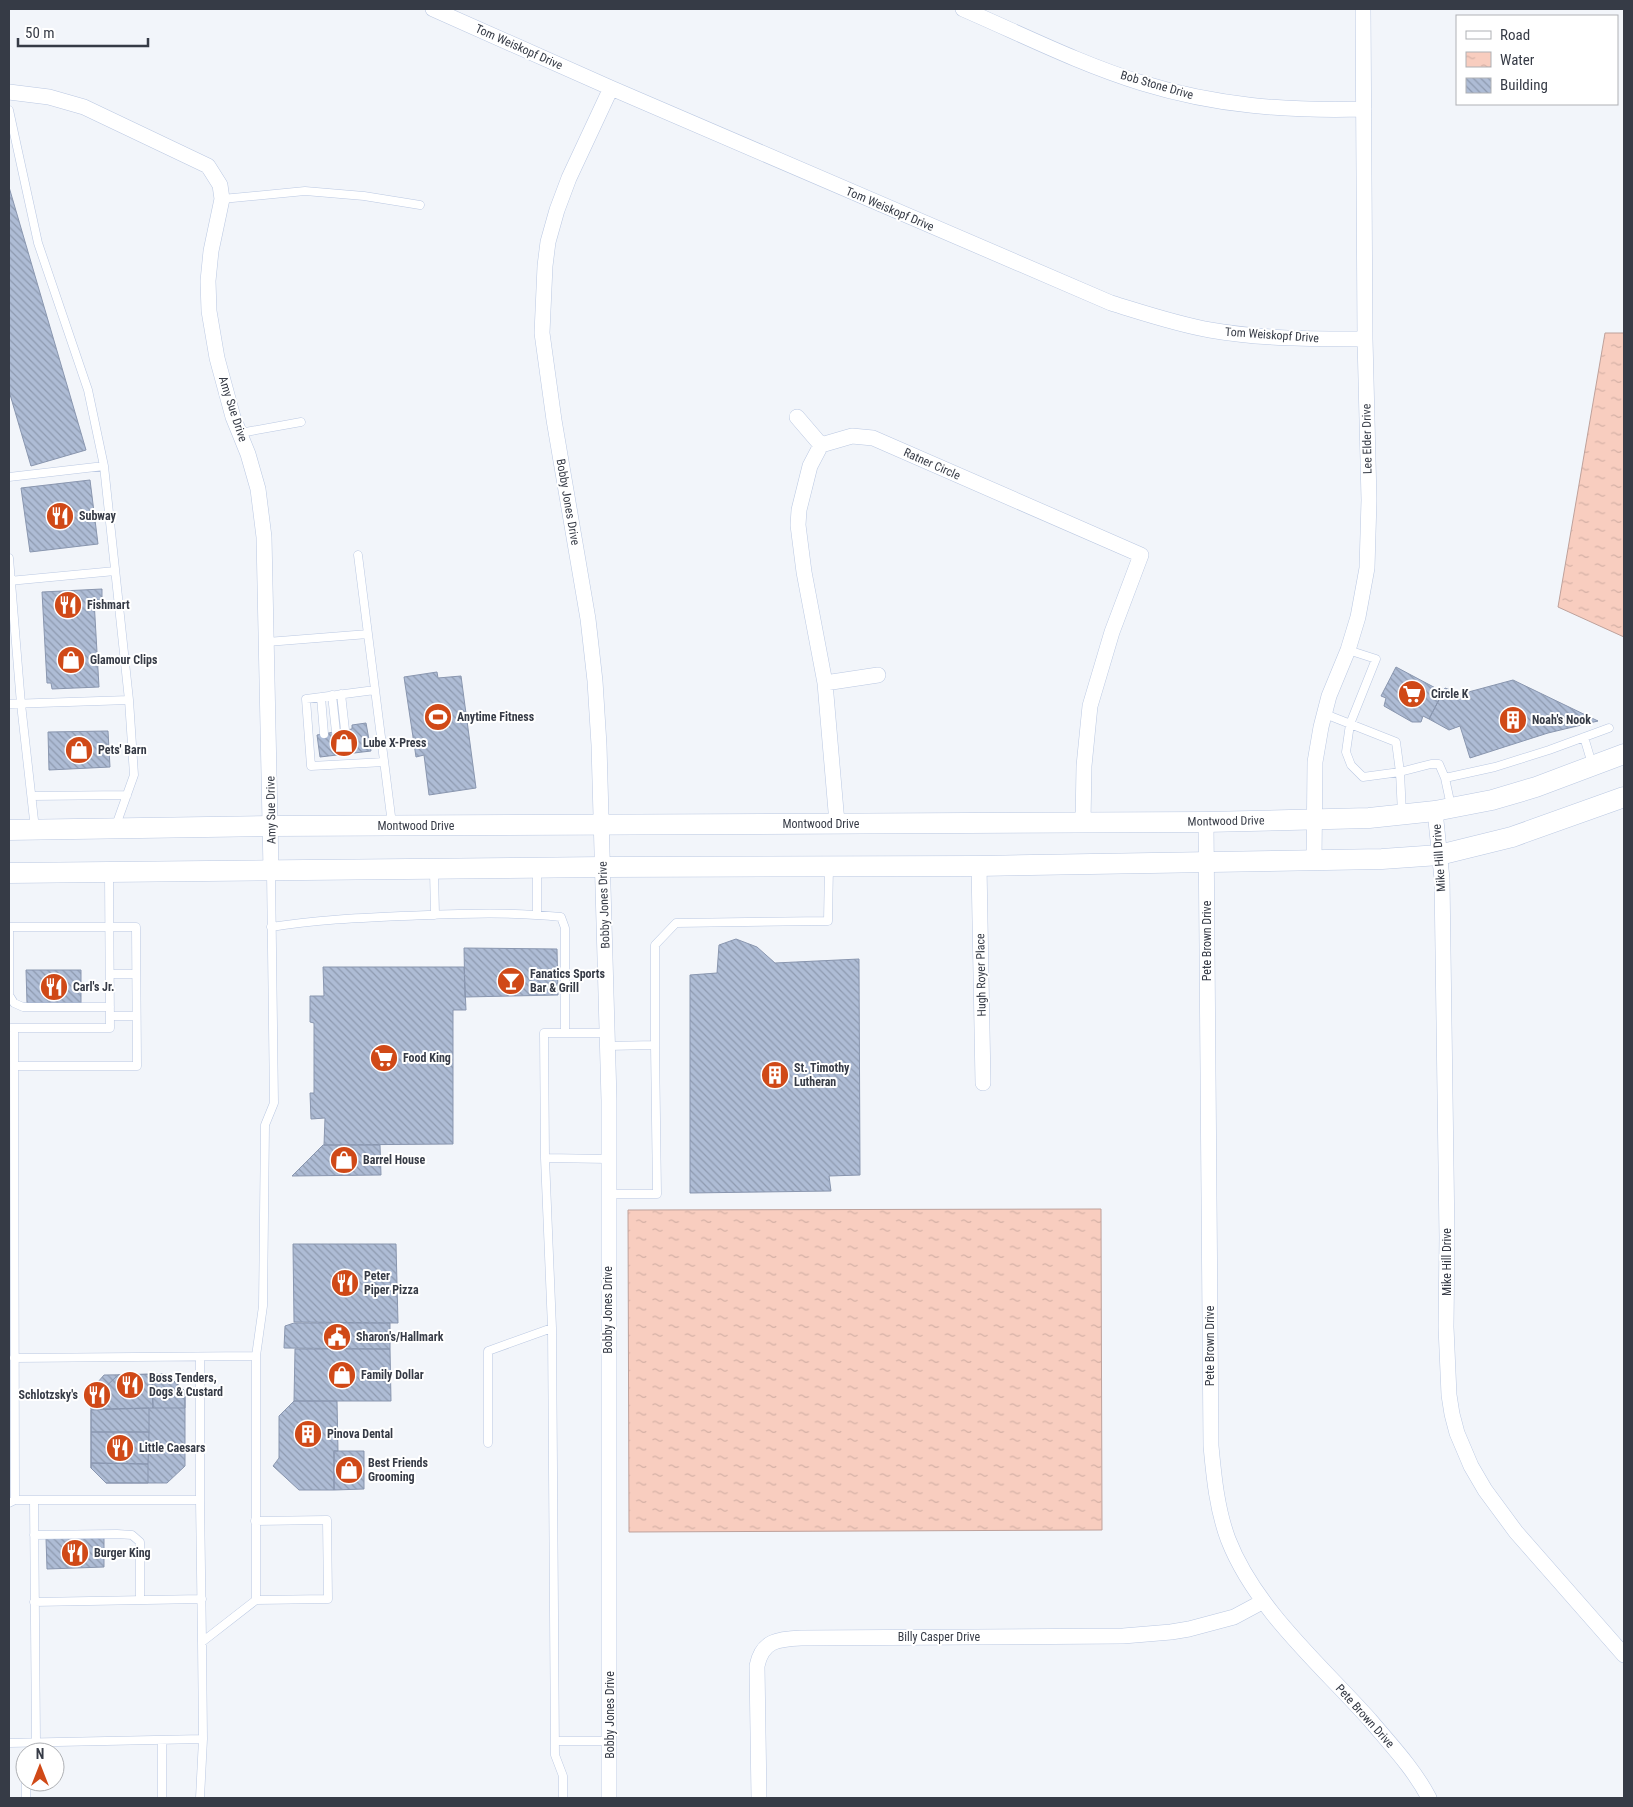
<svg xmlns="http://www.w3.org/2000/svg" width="1633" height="1807" font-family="'Roboto Condensed',sans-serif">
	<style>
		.water { fill: url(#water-ripples); stroke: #bea19b }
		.building { fill: url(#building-back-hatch); stroke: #8996af }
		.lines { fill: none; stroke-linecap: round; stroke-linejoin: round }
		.service-casing { stroke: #bac8e2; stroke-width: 9 }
		.minor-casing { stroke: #bac8e2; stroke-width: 16 }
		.secondary-casing { stroke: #bac8e2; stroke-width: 21 }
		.service { stroke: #fff; stroke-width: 8 }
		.minor { stroke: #fff; stroke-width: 15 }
		.secondary { stroke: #fff; stroke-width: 20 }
		.labels { text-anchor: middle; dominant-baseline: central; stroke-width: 4; stroke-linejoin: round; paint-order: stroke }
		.street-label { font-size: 12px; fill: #363b46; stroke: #fff }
		.poi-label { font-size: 12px; font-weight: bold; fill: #363b46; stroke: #fff; text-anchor: start }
	</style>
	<defs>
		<pattern id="water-ripples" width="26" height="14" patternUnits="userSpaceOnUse" patternTransform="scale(1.25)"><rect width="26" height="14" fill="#f8cdbf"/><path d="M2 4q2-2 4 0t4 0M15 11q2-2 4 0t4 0" fill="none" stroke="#d5b1a6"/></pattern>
		<pattern id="building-back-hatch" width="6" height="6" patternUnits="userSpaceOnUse" patternTransform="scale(1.25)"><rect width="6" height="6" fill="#aebcd5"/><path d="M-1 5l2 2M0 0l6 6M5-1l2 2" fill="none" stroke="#8e9aaf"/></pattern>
	</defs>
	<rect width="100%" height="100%" fill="#f2f5fa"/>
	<path class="water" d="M1605 333H1624V637L1558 607Z
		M1101 1209 1102 1530 629 1532 628 1210Z"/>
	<path class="building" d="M9 187 86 450 31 466 9 391Z
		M90 480 98 544 30 552 21 488Z
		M102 589V600H94L99 687 52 689 51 683H47L42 592Z
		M1396 667 1443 692 1429 719 1423 716 1421 722H1412L1384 706 1386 698 1381 696Z
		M437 672 438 678 461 676 476 788 429 795 424 755 416 757 404 677Z
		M1513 680 1598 721 1548 733 1470 758 1460 726 1449 730 1429 719 1445 688 1461 694Z
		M366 723 371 751 320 757 317 735 352 729V725Z
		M108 731 110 767 49 770 48 732Z
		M736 939 757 947 775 963 859 959 860 1175 829 1176 831 1191 690 1193V975L717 973 719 945Z
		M464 948 557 949 558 995 465 997Z
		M323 967H464L466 1010H453V1144L324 1145 325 1118 311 1119 310 1093H314V1023L310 1022V996H324Z
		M26 970H81V1003H27Z
		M323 1145H380L381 1175 292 1176Z
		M293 1244H396L398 1323 294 1322Z
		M294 1323H390V1349L284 1348 285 1326Z
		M295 1349H390L391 1401H294Z
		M152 1374 153 1408 91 1409 98 1394 118 1375Z
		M152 1374H166L185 1391V1408H153Z
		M166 1374 185 1391V1466L167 1483H106L91 1468V1390L104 1375Z
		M294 1401H337L338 1451H334V1490H299L273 1466 279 1458V1416Z
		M149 1408V1432H91V1410Z
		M91 1432H149L148 1464 91 1463Z
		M334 1451H364V1489L334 1490Z
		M91 1463 148 1464V1483H106L91 1468Z
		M104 1537V1567L47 1569 46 1538Z"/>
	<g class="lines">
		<defs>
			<path id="service" d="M9 110 38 243 88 390 104 466 129 700 134 775 115 828
				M222 199 305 191 364 196 420 205
				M240 433 301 422
				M9 477 104 466
				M358 555 392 824
				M9 558 21 704 35 829
				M9 581 115 571
				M267 642 368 634
				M1348 650 1376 659 1350 724 1346 752 1351 765 1363 777 1400 772 1431 764H1439L1445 778 1451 806
				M375 690 306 699 311 766 384 762
				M341 694 345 730
				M332 695 336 732
				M321 697 324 734
				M9 704 129 700
				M1325 714 1396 742 1400 772 1402 814
				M1584 737 1592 764
				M1445 778 1495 767 1549 750 1609 728
				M32 796 127 795
				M434 871 435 915
				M537 914V870
				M9 927H136L137 1066H14
				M9 927V995L14 1003 23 1007H110
				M271 927C314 920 357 918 401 916 454 914 508 911 561 917L565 928V1033
				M110 974H136
				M110 1016H136
				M11 1028H110L109 874
				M607 1046 655 1045V945L676 923 828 921 829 866
				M545 1158 609 1159
				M608 1194H657L655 1045
				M552 1328 545 1158 544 1033H607
				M200 1357V1500
				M14 1358 256 1356
				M488 1443V1351L552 1328 555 1755 563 1776V1798
				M15 1500H200L202 1642
				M34 1500 36 1742
				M9 1503 15 1500 14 1028
				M255 1521 327 1520 328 1599 256 1600
				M34 1535 117 1534 132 1535 140 1542V1600
				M34 1602 202 1599
				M162 1740V1798
				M555 1741H610
				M9 1743 203 1739
				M26 1782V1798
				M200 1798 203 1739 202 1642 256 1600V1356L263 1306 265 1125 274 1103 271 872"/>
			<path id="minor" d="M433 9 611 88 1111 303C1144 313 1176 324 1210 330 1261 339 1314 339 1365 339
				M963 9C1021 34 1080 64 1142 83 1217 106 1286 111 1364 109
				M9 92 49 97 84 107 208 166 220 185 222 199 211 251 208 281 209 311 217 358 233 417 248 454 258 489 264 537 271 870
				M797 417 821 445
				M825 683 878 675
				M1435 811 1442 879 1447 1237 1446 1327 1449 1395 1452 1414 1457 1433 1471 1466 1485 1490 1516 1532 1624 1655
				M1206 822 1211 1446C1214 1478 1217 1509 1228 1539 1255 1609 1321 1665 1370 1720 1391 1745 1414 1769 1429 1798
				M837 823 825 683 804 572 798 525 799 510 810 466 821 445 852 436 873 438 1141 555 1112 632 1090 706 1084 766 1083 822
				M1314 862 1315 762 1321 727 1329 696 1348 650 1358 617 1367 568 1369 500 1365 339 1363 9
				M979 866 983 1083
				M609 1798V1100L599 745 595 681 588 619 554 420 542 333 545 266 548 242 557 210 569 178 611 88
				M759 1798 757 1666C762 1640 779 1639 801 1638L1123 1636 1171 1632 1189 1629 1234 1617 1262 1602"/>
			<path id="secondary" d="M9 830 271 826 1206 822 1369 818 1435 811 1492 800 1536 787 1624 754
				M9 873 603 867 979 866 1382 859 1439 855 1512 837 1624 797"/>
		</defs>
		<use href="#service" class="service-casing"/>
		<use href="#minor" class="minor-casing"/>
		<use href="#secondary" class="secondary-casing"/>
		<use href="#service" class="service"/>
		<use href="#minor" class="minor"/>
		<use href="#secondary" class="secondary"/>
	</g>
	<defs>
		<symbol id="restaurant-disc" viewBox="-11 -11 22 22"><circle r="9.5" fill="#d04917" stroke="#fff"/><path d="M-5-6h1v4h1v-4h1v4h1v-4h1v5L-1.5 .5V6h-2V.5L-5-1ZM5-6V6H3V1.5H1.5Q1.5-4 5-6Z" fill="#fff"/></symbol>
		<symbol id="shop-disc" viewBox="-11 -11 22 22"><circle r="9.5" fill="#d04917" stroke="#fff"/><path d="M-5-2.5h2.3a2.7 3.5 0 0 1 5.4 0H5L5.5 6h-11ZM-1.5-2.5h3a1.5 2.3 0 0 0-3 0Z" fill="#fff"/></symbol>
		<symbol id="supermarket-disc" viewBox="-11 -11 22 22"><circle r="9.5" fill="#d04917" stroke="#fff"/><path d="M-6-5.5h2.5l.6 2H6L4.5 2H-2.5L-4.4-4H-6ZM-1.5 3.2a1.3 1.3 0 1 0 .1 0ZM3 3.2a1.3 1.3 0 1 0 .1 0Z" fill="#fff"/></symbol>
		<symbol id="stadium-disc" viewBox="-11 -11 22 22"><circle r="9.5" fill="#d04917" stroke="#fff"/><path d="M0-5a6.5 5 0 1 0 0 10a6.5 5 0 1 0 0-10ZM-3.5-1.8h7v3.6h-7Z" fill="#fff"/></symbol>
		<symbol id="building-disc" viewBox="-11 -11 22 22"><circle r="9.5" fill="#d04917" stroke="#fff"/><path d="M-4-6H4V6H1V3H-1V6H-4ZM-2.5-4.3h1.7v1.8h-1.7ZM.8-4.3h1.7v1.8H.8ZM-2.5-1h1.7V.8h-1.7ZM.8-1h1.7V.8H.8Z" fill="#fff"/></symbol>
		<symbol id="bar-disc" viewBox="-11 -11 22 22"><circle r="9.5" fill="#d04917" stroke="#fff"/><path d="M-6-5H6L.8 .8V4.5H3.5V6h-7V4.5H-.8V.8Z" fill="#fff"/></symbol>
		<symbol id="civic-disc" viewBox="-11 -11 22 22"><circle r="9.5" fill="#d04917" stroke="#fff"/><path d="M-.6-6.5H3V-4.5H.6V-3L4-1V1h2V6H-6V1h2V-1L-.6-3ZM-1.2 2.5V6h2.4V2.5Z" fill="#fff"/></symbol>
	</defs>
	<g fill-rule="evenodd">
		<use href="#restaurant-disc" x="44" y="500" width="32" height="32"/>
		<use href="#restaurant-disc" x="52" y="589" width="32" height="32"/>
		<use href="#shop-disc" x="55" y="644" width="32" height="32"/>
		<use href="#supermarket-disc" x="1396" y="678" width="32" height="32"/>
		<use href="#stadium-disc" x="422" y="701" width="32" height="32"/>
		<use href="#building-disc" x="1497" y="704" width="32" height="32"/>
		<use href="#shop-disc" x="328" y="727" width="32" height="32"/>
		<use href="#shop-disc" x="63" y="734" width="32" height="32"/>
		<use href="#bar-disc" x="495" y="965" width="32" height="32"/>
		<use href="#restaurant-disc" x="38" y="971" width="32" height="32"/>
		<use href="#supermarket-disc" x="368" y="1042" width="32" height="32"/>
		<use href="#building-disc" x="759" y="1059" width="32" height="32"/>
		<use href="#shop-disc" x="328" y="1144" width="32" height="32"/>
		<use href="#restaurant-disc" x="329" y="1267" width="32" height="32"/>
		<use href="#civic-disc" x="321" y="1321" width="32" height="32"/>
		<use href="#shop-disc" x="326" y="1359" width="32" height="32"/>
		<use href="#restaurant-disc" x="114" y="1369" width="32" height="32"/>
		<use href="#restaurant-disc" x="81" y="1379" width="32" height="32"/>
		<use href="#building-disc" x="292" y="1418" width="32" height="32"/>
		<use href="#restaurant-disc" x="104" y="1432" width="32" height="32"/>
		<use href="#shop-disc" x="333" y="1454" width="32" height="32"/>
		<use href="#restaurant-disc" x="59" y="1537" width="32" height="32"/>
	</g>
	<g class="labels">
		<g class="street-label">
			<text transform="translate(519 47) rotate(24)">Tom Weiskopf Drive</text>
			<text transform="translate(1157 85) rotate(16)">Bob Stone Drive</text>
			<text transform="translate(890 209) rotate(23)">Tom Weiskopf Drive</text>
			<text transform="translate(1272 335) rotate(4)">Tom Weiskopf Drive</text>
			<text transform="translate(233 409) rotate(72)">Amy Sue Drive</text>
			<text transform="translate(1367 439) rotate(-91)">Lee Elder Drive</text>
			<text transform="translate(932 464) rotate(24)">Ratner Circle</text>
			<text transform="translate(568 502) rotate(80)">Bobby Jones Drive</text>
			<text transform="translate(271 810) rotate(-91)">Amy Sue Drive</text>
			<text transform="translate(1226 821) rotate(-1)">Montwood Drive</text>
			<text x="821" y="824">Montwood Drive</text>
			<text x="416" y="826">Montwood Drive</text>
			<text transform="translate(1439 858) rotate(-94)">Mike Hill Drive</text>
			<text transform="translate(604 905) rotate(-92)">Bobby Jones Drive</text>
			<text transform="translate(1207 941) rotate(-90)">Pete Brown Drive</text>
			<text transform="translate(981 975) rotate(-91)">Hugh Royer Place</text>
			<text transform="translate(1447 1262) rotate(-90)">Mike Hill Drive</text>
			<text transform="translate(608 1310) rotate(-90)">Bobby Jones Drive</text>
			<text transform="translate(1210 1346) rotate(-90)">Pete Brown Drive</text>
			<text x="939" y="1637">Billy Casper Drive</text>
			<text transform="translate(610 1715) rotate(-90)">Bobby Jones Drive</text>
			<text transform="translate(1365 1716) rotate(48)">Pete Brown Drive</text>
		</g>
		<g class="poi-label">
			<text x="79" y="516">Subway</text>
			<text x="87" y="605">Fishmart</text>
			<text x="90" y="660">Glamour Clips</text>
			<text x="1431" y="694">Circle K</text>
			<text x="457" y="717">Anytime Fitness</text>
			<text x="1532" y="720">Noah's Nook</text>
			<text x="363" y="743">Lube X-Press</text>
			<text x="98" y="750">Pets' Barn</text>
			<text x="530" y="974">Fanatics Sports<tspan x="530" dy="14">Bar &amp; Grill</tspan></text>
			<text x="73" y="987">Carl's Jr.</text>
			<text x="403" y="1058">Food King</text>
			<text x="794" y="1068">St. Timothy<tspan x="794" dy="14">Lutheran</tspan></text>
			<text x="363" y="1160">Barrel House</text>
			<text x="364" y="1276">Peter<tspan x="364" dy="14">Piper Pizza</tspan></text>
			<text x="356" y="1337">Sharon's/Hallmark</text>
			<text x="361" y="1375">Family Dollar</text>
			<text x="149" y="1378">Boss Tenders,<tspan x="149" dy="14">Dogs &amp; Custard</tspan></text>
			<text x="78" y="1395" text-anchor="end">Schlotzsky's</text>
			<text x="327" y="1434">Pinova Dental</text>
			<text x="139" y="1448">Little Caesars</text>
			<text x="368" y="1463">Best Friends<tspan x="368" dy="14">Grooming</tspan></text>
			<text x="94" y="1553">Burger King</text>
		</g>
	</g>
	<rect width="1633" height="1807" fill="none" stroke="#363b46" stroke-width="20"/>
	<rect x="1456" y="15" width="162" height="90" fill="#ffffff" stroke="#afb1b5"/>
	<rect x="1466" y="31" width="25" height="8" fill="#ffffff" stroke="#afb1b5"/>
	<text x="1500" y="40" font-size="15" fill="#363b46">Road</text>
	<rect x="1466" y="52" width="25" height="15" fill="url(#water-ripples)" stroke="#afb1b5"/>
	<text x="1500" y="65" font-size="15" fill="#363b46">Water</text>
	<rect x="1466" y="78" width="25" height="15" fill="url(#building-back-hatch)" stroke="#afb1b5"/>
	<text x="1500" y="90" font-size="15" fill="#363b46">Building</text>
	<g transform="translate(40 1767)"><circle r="24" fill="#ffffff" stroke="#afb1b5"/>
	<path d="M0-4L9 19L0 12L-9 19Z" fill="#d04917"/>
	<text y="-8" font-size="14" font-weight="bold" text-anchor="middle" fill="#363b46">N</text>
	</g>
	<path d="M18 38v8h130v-8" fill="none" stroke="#363b46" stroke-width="2.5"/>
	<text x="25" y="38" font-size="15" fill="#363b46" stroke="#ffffff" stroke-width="4" paint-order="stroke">50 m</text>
</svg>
